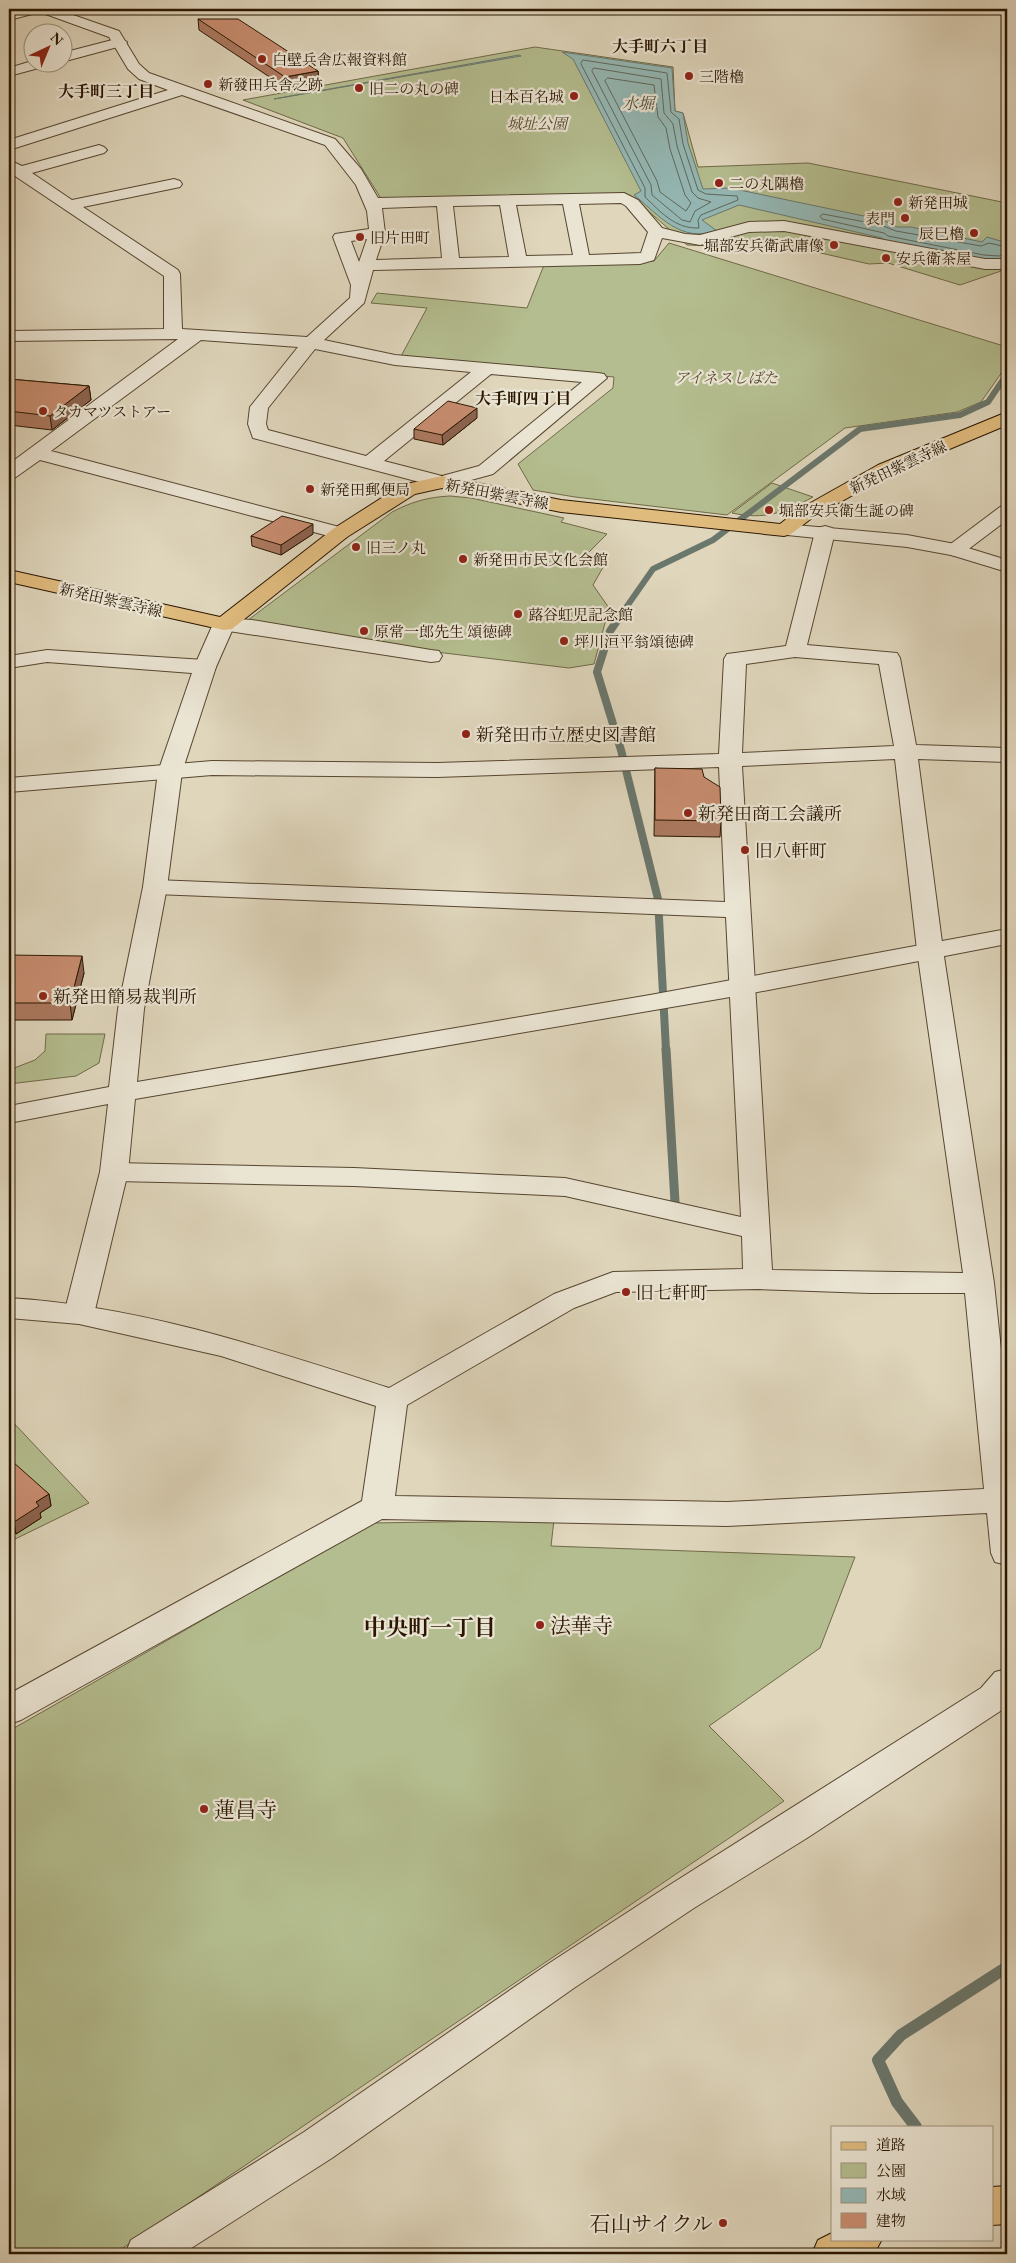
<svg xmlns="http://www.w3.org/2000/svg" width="1016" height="2263" font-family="'EB Garamond','Noto Serif JP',serif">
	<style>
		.green { fill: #b4bd8f; stroke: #6f6a48 }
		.water { fill: #94b8b5; stroke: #6a776d }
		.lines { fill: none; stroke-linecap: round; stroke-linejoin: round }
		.shore { stroke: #5f675b; stroke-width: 1 }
		.stream-far3 { stroke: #6a776d; stroke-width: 6 }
		.stream-far2 { stroke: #6a776d; stroke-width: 8 }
		.stream-far1 { stroke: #6a776d; stroke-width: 9 }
		.stream { stroke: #6a776d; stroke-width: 12 }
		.minor-casing { stroke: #574630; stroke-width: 2 }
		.tertiary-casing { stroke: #574630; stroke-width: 2 }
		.primary-casing { stroke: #2a1601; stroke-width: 2 }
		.trunk-casing { stroke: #2a1601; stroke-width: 2 }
		.minor { fill: #eae4d3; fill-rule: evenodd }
		.tertiary { fill: #eae4d3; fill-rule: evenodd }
		.primary { fill: #e0bb7e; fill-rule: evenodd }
		.trunk { fill: #e0bb7e; fill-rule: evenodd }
		.wall { fill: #ac7960; stroke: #2a1601 }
		.shaded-wall { fill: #8c634e; stroke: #2a1601 }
		.building { fill: #c88d70; stroke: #2a1601 }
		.poi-dot { fill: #8f2418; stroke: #eae4d3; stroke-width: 2 }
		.labels { text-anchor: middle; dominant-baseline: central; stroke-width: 4.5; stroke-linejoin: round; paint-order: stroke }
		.far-poi-label { font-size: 15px; fill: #2a1601; stroke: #eae4d3; text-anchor: start }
		.far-park-label { font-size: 15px; font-style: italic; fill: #53482c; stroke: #eae4d3 }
		.far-street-label { font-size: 15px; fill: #2a1601; stroke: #eae4d3 }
		.far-neighbourhood-label { font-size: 16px; font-weight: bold; fill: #2a1601; stroke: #eae4d3 }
		.far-water-label { font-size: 16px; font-style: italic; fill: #4f4f40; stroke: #eae4d3 }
		.poi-label { font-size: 18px; fill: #2a1601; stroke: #eae4d3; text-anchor: start }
		.near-poi-label { font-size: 21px; fill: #2a1601; stroke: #eae4d3; text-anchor: start }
		.near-neighbourhood-label { font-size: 22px; font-weight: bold; fill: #2a1601; stroke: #eae4d3 }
	</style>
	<rect width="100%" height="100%" fill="#dfd6bc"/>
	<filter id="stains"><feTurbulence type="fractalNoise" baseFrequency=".004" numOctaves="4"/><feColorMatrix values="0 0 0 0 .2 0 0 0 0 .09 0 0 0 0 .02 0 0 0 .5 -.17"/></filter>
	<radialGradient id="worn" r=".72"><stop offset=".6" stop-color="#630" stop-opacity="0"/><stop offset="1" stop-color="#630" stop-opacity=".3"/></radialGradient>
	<path class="green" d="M535 47 673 67 675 111 683 113 698 167 808 163 1007 203V269L960 285 888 263 869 264 759 239 714 246 687 245 630 195 382 200 343 138 243 100Z
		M669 243 1007 347V365L981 402 957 412 845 428 727 515 575 497 533 490 518 464 613 388 614 377 400 358 427 308 371 303 377 293 527 308 544 265 654 261Z
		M772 483 813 497C783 513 765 520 732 513Z
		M450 496 471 498 564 518 561 522 607 534 585 556 606 562 593 585 609 608 594 664 569 668 436 652 248 620 392 512C411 502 428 497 450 496Z
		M46 1034H105L99 1063 76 1076 9 1084V1070L35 1060 45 1051Z
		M9 1418 89 1503 9 1542Z
		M554 1520 551 1546 855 1557 820 1648 709 1726 784 1801 114 2254H9V1731L372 1523Z"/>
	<path class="water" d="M562 52 672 68 675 111 683 113 688 143 703 189 730 188 883 220 897 227H911L982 242 987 237 1007 243V256L1002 261 984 260 885 241 882 238 739 205 702 220 717 231C680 243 660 216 634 195L641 191 573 59Z
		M519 55 521 56 274 99Z"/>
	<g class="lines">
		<path class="shore" d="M583 60 667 73 671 112 679 119 683 144 698 190 706 194 737 196 738 200 701 215 698 220 699 228C675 229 661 212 645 197V188L581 64Z
			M594 68 661 79 664 113 673 124 677 146 692 192 698 198 711 202 695 211 690 222 682 220 652 195 651 185 592 71Z
			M608 78 654 85 658 117 666 128 670 149 685 195 691 203 686 211 660 192 657 181 605 81Z
			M1007 247 989 243 981 246 896 231 881 225 823 214 820 216 822 219 884 233 888 236 984 255 999 256 1007 253"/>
		<path class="stream-far3" d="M618 619 653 569 713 540 860 429 960 415 988 402 1007 374"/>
		<path class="stream-far2" d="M619 618 610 631 597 672 621 750 658 899 666 1050"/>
		<path class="stream-far1" d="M666 1049 675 1202"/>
		<path class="stream" d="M916 2127 897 2102 878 2060 901 2035 1007 1967"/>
		<defs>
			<path id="minor" d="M22 9H56L119 31 139 64 149 73 335 139 361 169 378 198 624 193 638 200 662 228 685 234 700 235 749 222 784 221 985 259H1007V269H985L784 231 749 232 700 245 662 238 654 260 640 264 373 270 364 303 324 340 395 355 598 373 604 374 607 378 493 474 442 488 253 438 248 424 250 407 298 347 201 340 51 451 347 529 350 533 347 537 340 539 40 460 16 477 9 479V464L178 339 9 341V331L164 329V276L9 172V160L22 166 99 145 104 147 107 150 104 153 32 173 72 200 174 179 180 181 182 184 180 187 83 207 178 270 180 274 182 329 307 337 350 298 351 285 333 237 335 234 369 229 367 211 356 185 325 145 182 95 9 150V140L168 90 139 79 128 69 109 37 40 12 9 20V12ZM621 203 626 206 648 232 641 253 589 255 579 204ZM563 204 573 255 526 256 516 205ZM500 205 509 257 459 258 453 206ZM437 206 442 258 376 260 385 233 382 208ZM367 239 359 262 351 241ZM315 349 395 365 471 372 366 456 268 430 266 424 268 408ZM491 374 582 382 479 466 442 476 384 461Z
				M1007 505V520L962 554 955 556 948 554 945 550 948 546 1000 507Z
				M825 526 832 528 835 532 807 645 897 653 900 658 916 745 1007 748V762L918 759 943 950 994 1283 1007 1406V1565L995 1562 991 1553 987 1513 727 1526 382 1519 21 1720 9 1724V1694L362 1501 376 1406 221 1356 79 1324 9 1318V1298C140 1306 265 1348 389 1388L554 1294 613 1272 743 1269 742 1236 565 1196 354 1186 114 1181 104 1178 100 1172 104 1166 114 1163 354 1168 565 1178 741 1217 726 917 155 894 146 892 143 887 146 882 155 880 725 902 719 767 437 777 212 775 9 792V778L212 761 437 763 719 754 724 659 727 654 735 653 786 646 815 532 818 528ZM795 657 879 664 894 746 742 753 746 664ZM895 759 917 950 963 1273 772 1270 742 766ZM758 1289 870 1293H965L984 1489 727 1502 395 1496 407 1405 574 1308 616 1292Z
				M224 618 252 620 431 650 439 651 442 656 439 661 431 662 216 629 213 624 216 619Z
				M47 650 205 660 213 662 216 667 213 672 205 674 47 662 9 668V656Z
				M1007 1669V1705L1005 1708 807 1838 694 1908 574 1988 332 2158 182 2254H125L131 2240 304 2132 548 1964 668 1886 981 1688 995 1672Z"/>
			<path id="tertiary" d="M120 38 127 42 125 45 62 62V53Z
				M32 61 52 62 50 65 9 76V68Z
				M784 524 907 535 955 544 1007 560V572L951 555 907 547 777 534 774 530 777 526Z
				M224 618 232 619 235 624 216 667 182 772 167 887 144 1009 137 1082 650 995 1007 929V944L742 995 135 1099 128 1172 94 1314 90 1321 79 1324 68 1321 64 1314 100 1172 108 1104 9 1123V1106L109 1087 118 1009 143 887 158 772 194 667 213 624 216 619Z"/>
			<path id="primary" d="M1007 412V425L892 473 812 518 791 534 784 536 561 512 442 488 415 494 347 537 232 629 224 630 9 582V570L220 617 333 529 402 485 442 476 561 500 780 524 798 510 878 465Z"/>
			<path id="trunk" d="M1007 2186V2224L992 2225V2187Z
				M832 2233V2239H882L874 2254H812L818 2240Z"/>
		</defs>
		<use href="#minor" class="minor-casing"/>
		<use href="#tertiary" class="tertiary-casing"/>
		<use href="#primary" class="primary-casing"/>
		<use href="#trunk" class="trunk-casing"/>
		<use href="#minor" class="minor"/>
		<use href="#tertiary" class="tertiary"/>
		<use href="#primary" class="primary"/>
		<use href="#trunk" class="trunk"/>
	</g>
	<path class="wall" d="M198 19 318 71 319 82 286 88 199 30Z
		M9 379 89 386 91 400 52 430 9 425Z
		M477 418 443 445 414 439V429Z
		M313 534 281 555 252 546 251 536Z
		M655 768 704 777 721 821 720 837 654 836Z
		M9 955 84 973 72 1020H9Z
		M9 1464 49 1494 51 1506 40 1513 41 1518 16 1534 9 1527Z"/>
	<path class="shaded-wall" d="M318 71 319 82 286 88 285 77Z
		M89 386 91 400 52 430 50 416Z
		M477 408V418L443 445 442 435Z
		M313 524V534L281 555V545Z
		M82 956 84 973 72 1020 70 1003Z
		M49 1494 51 1506 40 1513 41 1518 16 1534 14 1522 36 1502Z"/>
	<path class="building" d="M198 19H238L318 71 285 77Z
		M9 379 89 386 50 416 9 411Z
		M448 401 477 408 442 435 414 429Z
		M282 516 313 524 281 545 251 536Z
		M655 768 702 769 704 777 720 787 721 821 655 820Z
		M9 955 82 956 70 1003H9Z
		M13 1462 49 1494 36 1502 39 1506 14 1522 9 1517V1464Z"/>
	<g class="poi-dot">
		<circle cx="262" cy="59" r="5"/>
		<circle cx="689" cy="76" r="5"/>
		<circle cx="208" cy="84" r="5"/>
		<circle cx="359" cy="88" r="5"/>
		<circle cx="574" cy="96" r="5"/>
		<circle cx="719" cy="183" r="5"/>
		<circle cx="898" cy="202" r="5"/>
		<circle cx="905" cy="218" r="5"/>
		<circle cx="974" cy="233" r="5"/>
		<circle cx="360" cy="237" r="5"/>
		<circle cx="834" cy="245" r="5"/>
		<circle cx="886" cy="258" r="5"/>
		<circle cx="43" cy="411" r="5"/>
		<circle cx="310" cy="489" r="5"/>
		<circle cx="769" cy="510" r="5"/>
		<circle cx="356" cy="547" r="5"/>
		<circle cx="463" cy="559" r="5"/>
		<circle cx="518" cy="614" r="5"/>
		<circle cx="364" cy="631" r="5"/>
		<circle cx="564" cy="641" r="5"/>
		<circle cx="466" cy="734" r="5"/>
		<circle cx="688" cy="813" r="5"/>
		<circle cx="745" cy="850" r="5"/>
		<circle cx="43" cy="996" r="5"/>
		<circle cx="626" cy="1292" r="5"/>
		<circle cx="540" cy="1625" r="5"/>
		<circle cx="204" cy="1809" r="5"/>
		<circle cx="723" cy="2223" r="5"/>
	</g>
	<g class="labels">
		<g class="far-poi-label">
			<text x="272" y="59">白壁兵舎広報資料館</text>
			<text x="699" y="76">三階櫓</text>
			<text x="218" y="84">新發田兵舎之跡</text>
			<text x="369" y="88">旧二の丸の碑</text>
			<text x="564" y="96" text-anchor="end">日本百名城</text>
			<text x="729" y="183">二の丸隅櫓</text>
			<text x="908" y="202">新発田城</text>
			<text x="895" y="218" text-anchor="end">表門</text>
			<text x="964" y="233" text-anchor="end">辰巳櫓</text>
			<text x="370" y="237">旧片田町</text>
			<text x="824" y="245" text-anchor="end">堀部安兵衛武庸像</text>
			<text x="896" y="258">安兵衛茶屋</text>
			<text x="53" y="411">タカマツストアー</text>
			<text x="320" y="489">新発田郵便局</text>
			<text x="779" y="510">堀部安兵衛生誕の碑</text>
			<text x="366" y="547">旧三ノ丸</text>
			<text x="473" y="559">新発田市民文化会館</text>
			<text x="528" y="614">蕗谷虹児記念館</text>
			<text x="374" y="631">原常一郎先生 頌徳碑</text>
			<text x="574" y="641">坪川洹平翁頌徳碑</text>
		</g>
		<g class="far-park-label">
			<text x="537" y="123">城址公園</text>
			<text x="726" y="377">アイネスしばた</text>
		</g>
		<g class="far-street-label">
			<text transform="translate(898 467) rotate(-25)">新発田紫雲寺線</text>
			<text transform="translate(497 494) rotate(11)">新発田紫雲寺線</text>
			<text transform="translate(111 600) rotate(13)">新発田紫雲寺線</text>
		</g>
		<g class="far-neighbourhood-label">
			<text x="660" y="46">大手町六丁目</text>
			<text x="106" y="91">大手町三丁目</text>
			<text x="523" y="398">大手町四丁目</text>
		</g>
		<g class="far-water-label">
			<text x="638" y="103">水堀</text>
		</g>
		<g class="poi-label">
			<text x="476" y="734">新発田市立歴史図書館</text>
			<text x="698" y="813">新発田商工会議所</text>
			<text x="755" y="850">旧八軒町</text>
			<text x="53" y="996">新発田簡易裁判所</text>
			<text x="636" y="1292">旧七軒町</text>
		</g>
		<g class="near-poi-label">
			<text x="550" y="1625">法華寺</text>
			<text x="214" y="1809">蓮昌寺</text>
			<text x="713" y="2223" text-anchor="end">石山サイクル</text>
		</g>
		<g class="near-neighbourhood-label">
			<text x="430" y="1627">中央町一丁目</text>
		</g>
	</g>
	<rect width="1016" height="2263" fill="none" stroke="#dfd6bc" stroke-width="30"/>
	<rect x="10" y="10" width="996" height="2243" fill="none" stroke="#2a1601" stroke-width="2.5"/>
	<rect x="15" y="15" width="986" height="2233" fill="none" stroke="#2a1601"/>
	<rect x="831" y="2126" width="162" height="115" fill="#eae4d3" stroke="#9d927f"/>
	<rect x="841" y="2142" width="25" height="8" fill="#e0bb7e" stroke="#9d927f"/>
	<text x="876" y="2150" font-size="15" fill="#2a1601">道路</text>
	<rect x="841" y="2163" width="25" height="15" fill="#b4bd8f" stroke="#9d927f"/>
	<text x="876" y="2176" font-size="15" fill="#2a1601">公園</text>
	<rect x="841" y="2188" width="25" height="15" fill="#94b8b5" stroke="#9d927f"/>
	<text x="876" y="2200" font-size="15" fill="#2a1601">水域</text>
	<rect x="841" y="2213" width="25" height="15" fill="#c88d70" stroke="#9d927f"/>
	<text x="876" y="2226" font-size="15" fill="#2a1601">建物</text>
	<g transform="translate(48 48) rotate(44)"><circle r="24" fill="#eae4d3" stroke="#9d927f"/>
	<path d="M0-4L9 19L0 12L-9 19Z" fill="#8f2418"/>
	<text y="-8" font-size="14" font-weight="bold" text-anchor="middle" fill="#2a1601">N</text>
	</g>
	<rect width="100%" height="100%" filter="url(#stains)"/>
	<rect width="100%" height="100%" fill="url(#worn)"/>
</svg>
